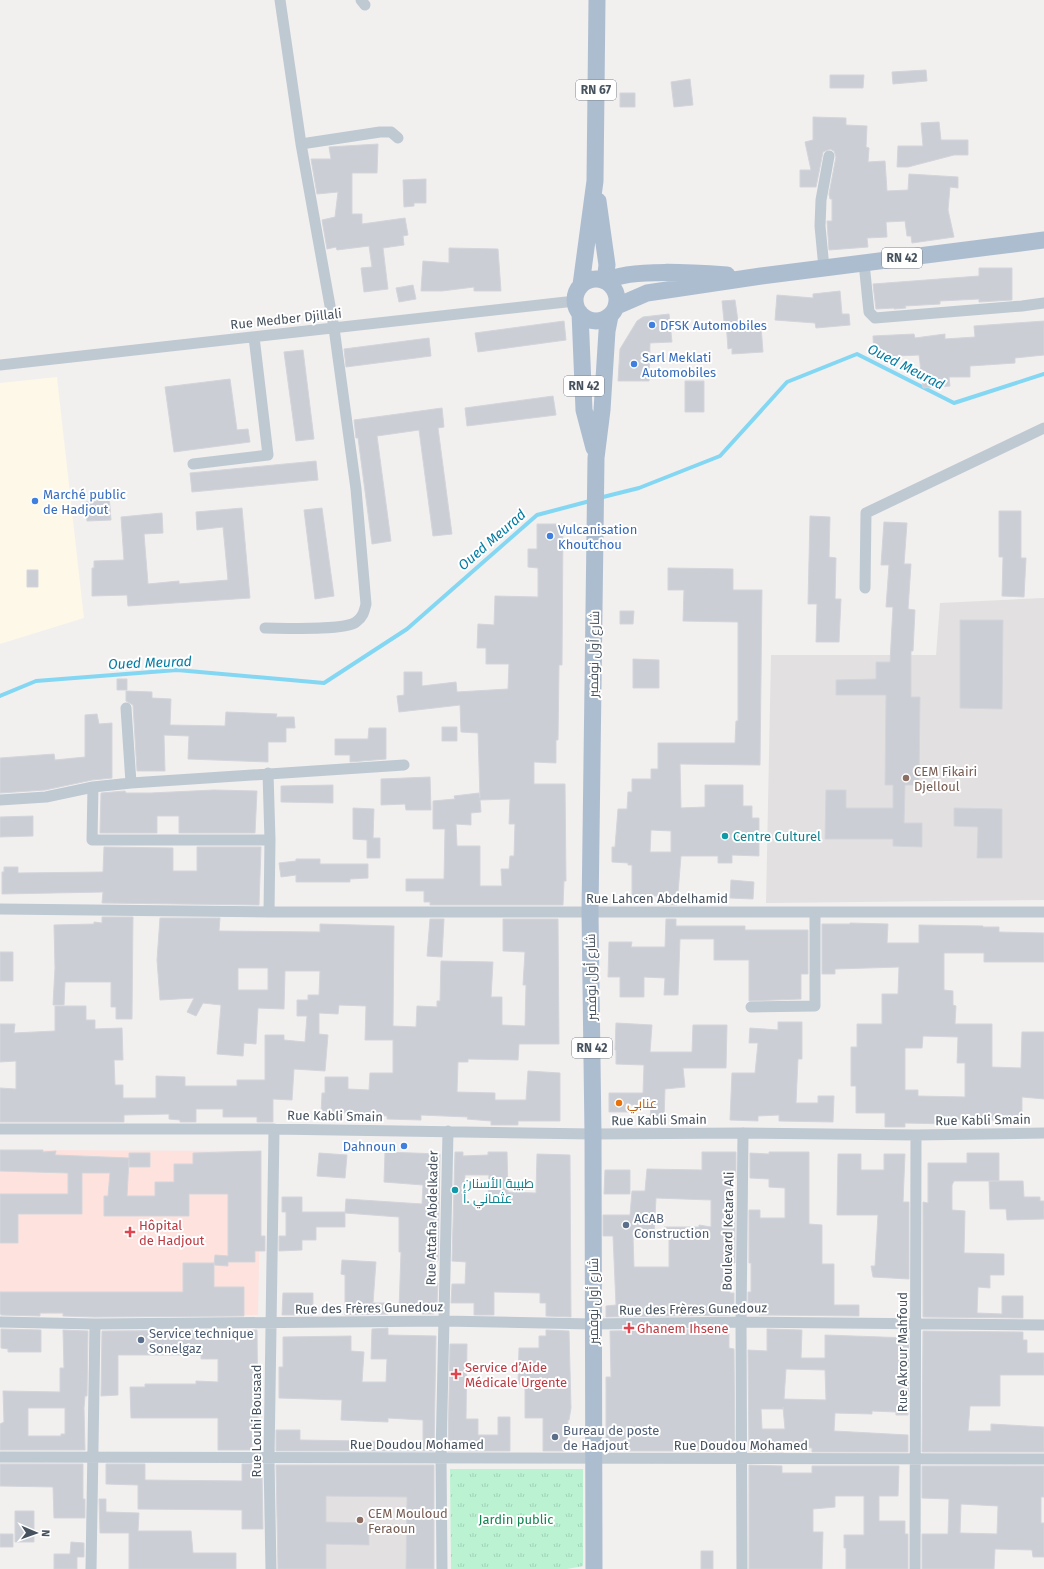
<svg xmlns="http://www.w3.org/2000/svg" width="1044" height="1569" font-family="'Fira Sans',Cairo,sans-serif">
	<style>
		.commercial { fill: #fdf8e7 }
		.education { fill: #e3e0e1 }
		.medical { fill: #fde2de }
		.park { fill: url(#park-tufts) }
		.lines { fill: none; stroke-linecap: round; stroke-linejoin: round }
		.stream { stroke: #84d7f2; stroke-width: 4 }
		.building { fill: #cbced4; stroke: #d3d5db; fill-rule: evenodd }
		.minor { stroke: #bfc9d2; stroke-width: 11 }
		.primary { stroke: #adbdd0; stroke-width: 17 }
		.shop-dot { fill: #3f7fe0; stroke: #fff; stroke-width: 1.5 }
		.education-dot { fill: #8d6e63; stroke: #fff; stroke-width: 1.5 }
		.culture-dot { fill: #0f9aa8; stroke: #fff; stroke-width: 1.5 }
		.food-dot { fill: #e8710a; stroke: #fff; stroke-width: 1.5 }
		.service-dot { fill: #5c6f8a; stroke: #fff; stroke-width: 1.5 }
		.health-dot { fill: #e0444e; stroke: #fff; stroke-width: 1.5 }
		.labels { text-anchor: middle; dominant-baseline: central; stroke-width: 4; stroke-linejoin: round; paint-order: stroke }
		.shield { fill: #fff; stroke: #7e868e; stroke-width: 1 }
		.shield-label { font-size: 12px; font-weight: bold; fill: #46525e }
		.street-label { font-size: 13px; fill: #46525e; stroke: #fff }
		.shop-label { font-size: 13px; fill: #366cbe; stroke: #fff; text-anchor: start }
		.education-label { font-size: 13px; fill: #785e54; stroke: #fff; text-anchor: start }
		.culture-label { font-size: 13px; fill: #0d838f; stroke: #fff; text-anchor: start }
		.food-label { font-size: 13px; fill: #c56008; stroke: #fff; text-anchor: start }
		.service-label { font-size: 13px; fill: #4e5e75; stroke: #fff; text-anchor: start }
		.health-label { font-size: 13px; fill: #be3a42; stroke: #fff; text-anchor: start }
		.park-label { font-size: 13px; fill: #10854f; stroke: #fff }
		.water-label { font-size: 14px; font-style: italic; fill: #047da5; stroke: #fff }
	</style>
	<defs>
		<pattern id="park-tufts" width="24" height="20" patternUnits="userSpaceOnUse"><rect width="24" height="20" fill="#baf2d2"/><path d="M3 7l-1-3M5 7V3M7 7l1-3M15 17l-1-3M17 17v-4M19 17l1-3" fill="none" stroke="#a1d1b7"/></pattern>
	</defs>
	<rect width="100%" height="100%" fill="#f2efef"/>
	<path class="commercial" d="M57 377 84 618 0 644V383Z"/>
	<path class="education" d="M1044 598V900L766 903 771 655H936L940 603Z
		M427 1469 426 1569H294L295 1471Z"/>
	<path class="medical" d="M0 1150 261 1151 258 1315 0 1314Z"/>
	<path class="park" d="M450 1469H583V1566L567 1569H451Z"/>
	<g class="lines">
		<path class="stream" d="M599 498 639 488 720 456 787 382 857 354 954 403 1044 374
			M0 696 36 681 177 670 324 683 407 629 537 515 590 501"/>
	</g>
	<path class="building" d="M926 70 927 81 893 84 892 72Z
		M830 75H864L863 88H830Z
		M690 79 693 105 674 107 671 82Z
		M620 93H635V107H620Z
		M813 117 846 118V125L867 126 866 147 869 148 868 162 885 161 887 191 908 190 909 174 958 177V188L950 187 948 210 954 237 912 243 911 236H907L905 221 886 222 887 237 867 238 868 247 829 250 827 221H832V199H830L829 194 836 157 834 151 830 149 823 152 816 187H800V170H811L805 142 813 140Z
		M939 122 941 140H968V155H954L908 167H897L898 146H923L921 123Z
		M378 144 377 173H352V214H362V224L405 218 408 235 403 236 404 245 383 248 388 289 364 292 361 268 372 267 369 246 337 250 336 247 327 249 322 220 335 217 338 192 317 194 311 159H331L329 147Z
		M426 179V203H414V206L404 207 403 180Z
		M449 248 498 249 501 291H474V287L442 291H421L423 261 449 263Z
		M979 268H1012V300L979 302V299L940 301V304L905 306 906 308 894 309V308L876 309 873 284 979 276Z
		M413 285 416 299 399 302 396 288Z
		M840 291 842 314H849L850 325 816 328 815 323 775 320 777 295 813 298V294Z
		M735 300 739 328 761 326 763 352 732 354V348L728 349 726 321H724L722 301Z
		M669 314 672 342 650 343 649 381H618L620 349 637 321 643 317Z
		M564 321 566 340 478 352 475 333Z
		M1044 321V355L1015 358V363L970 366V377H949L950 386 923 388 919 355 874 357 873 336 914 334 915 338 945 334V339L975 337 974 326Z
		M429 338 431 356 346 367 344 349Z
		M303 350 314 439 296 441 284 352Z
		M230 379 237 430 248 429 250 442 174 452 165 387Z
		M685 381H704V412H685Z
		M553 396 556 415 467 426 465 408Z
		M442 408 444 427 438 428 452 534 433 536 419 430 377 436 391 541 372 544 358 438H356L354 420Z
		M316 461 318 480 192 492 190 473Z
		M109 495 111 520 87 521 86 502 97 501V496Z
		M242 508 250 598 128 606 127 595 92 596V568H94V561L124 560 121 517 162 513 163 533 144 534 148 584 179 581V584L228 580 223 527 197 530 196 512Z
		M322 508 334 596 315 599 304 510Z
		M999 511H1021V558H1026L1024 597 1002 596 1003 557H999Z
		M810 516 830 517 829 557 836 558 835 599H841L839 642H816L817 604H808Z
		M884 522 907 523 904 564H911L908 609 915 610 913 651H911V697H920L919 785H905L904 823H922V847L893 846V839H825L826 790H846V808H893V785H885L886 695H836V680L876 679V662H890L893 607H886L889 565H881Z
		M537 524H563L562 665H559L558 740H556V763L534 762V784H565L566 881H564L563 905H430V902H424V891H406V879H444L445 829H433V801L455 799 454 796 479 793 480 798 478 733 461 732 460 705 399 712 397 696 404 695V672H422V686L456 682 457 692 508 689 509 664H486V648H477L478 624 494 625 495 596 538 597V568L528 567V549H537ZM510 799 509 824H515L514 856H510L509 869H501L502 886H480V846H457L456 824 471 825V813L481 812 480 800Z
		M668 568 733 569V590H762L760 765 680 764 681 808 705 807V785H743V806H752V818H759V856L732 855V863H718V856H681L677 905H662V896H632V865H628V863L612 862V847H615L618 809H627L628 792H632V779H651V769H658V743H735L736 721H738V622L683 621 684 590H668ZM651 830 671 831V852H650Z
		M27 570H38V587H27Z
		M620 611H634L633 624H620Z
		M960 620H1003L1002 709 960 708Z
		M633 659 659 660V688H633Z
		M117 679H127V690H117Z
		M126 691 152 692V698L171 699 170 725 225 726 226 712 277 714 276 717H294L295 728H286V742H268V762L188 759 189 736 164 735 165 771H137L133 705 126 701Z
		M97 714 99 724 112 723V778L92 780 45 790 0 793V758L54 754 55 760 85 757V715Z
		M442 727H457V741H442Z
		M369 728H386V759L350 762V755H335V739H368Z
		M430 777 431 810H406L405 804 381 805V779Z
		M333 785V803L281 802V786Z
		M214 790 257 791 255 833H179V816H157V833H100L101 793 125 791 126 793H151Z
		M353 808 374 809 373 838H380V858H367V840L353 839Z
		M954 808 1002 809V858H977L978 827 954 826Z
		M33 816V836L0 837V817Z
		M104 847 173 848V871H197V847H261L259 905 102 903 103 892 2 894V872H4V867H18V873L103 872Z
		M296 859H320V864H368V878L350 879V882H296V875L281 877 279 863 296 861Z
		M731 880 754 882 753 899 730 898Z
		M102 917H133L132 1019H116V1007H111V982H65L64 1005H53L55 968 54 925 94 924V922L102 923Z
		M160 918H220L219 931 320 932V924L394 926 393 1026 416 1027 417 1006 437 1007V1001H440L441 961 493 962 491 997H502V1025L525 1026 526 985H523L525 952 503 951V919H558L559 1044H519L518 1060 468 1059V1062H458L457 1092 495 1093V1100H526L528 1071 560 1073V1121H518V1125H491V1121L467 1119 468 1117 421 1115V1120L387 1119V1116L332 1112V1115H321L322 1093H325V1077H348V1089L369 1090 370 1073H393V1040H365L366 1006 339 1005 338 1014 319 1013V1034L328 1035 325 1071 294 1069 292 1100 273 1099V1122H257V1117H223V1109H196V1122H180V1120L169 1119V1114L124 1115V1122H0V1088L16 1089V1061L0 1062V1024H15L14 1033 55 1031V1006H86V1020H95V1029L122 1028 123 1060H114L115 1085H123V1098H156V1076L185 1077V1086H237V1080H265V1035H284V1040L305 1042 307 1016H297V1000H308V995H319L320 971H285L284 1009 258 1008 256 1044 244 1043 243 1056 217 1054 221 1005 203 1003 196 1016 187 1012 194 998 160 1000 157 960ZM238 968H268V990H238Z
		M430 919H444L442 957 427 956Z
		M666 919H676V926H745V930H808V974H801V999L749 1001V960H714V939H680L678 995H664L665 978 644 977V997H620V977H608L609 942H632L631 947H665Z
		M850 923 888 924 887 943H919V925L983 926V927H999V932L1044 933V962H984V953H944V990L953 991V1005L956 1006 955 1024H992V1067L1021 1068 1022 1032H1044V1099L1022 1097V1121L949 1119V1124L905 1123V1127H885V1113H856V1086H851V1047H857V1024H882V994H898L899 967 835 969V974H822V924H850ZM923 1036 958 1037 957 1063H965V1097L918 1096V1090H905V1048H922Z
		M0 952H13V981H0Z
		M778 1022H802V1059H798L796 1103H818V1096H834L833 1122 779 1121V1115L758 1116V1121L730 1120 732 1073H755L758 1043H749L750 1028 778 1030Z
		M616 1023 652 1025 650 1052H692L693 1025H727L726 1068H683L685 1087 665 1089 664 1120 650 1119 651 1105H630V1112H609V1093H643L644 1065 616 1064V1050H615Z
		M0 1150H43V1152L56 1151 55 1155 129 1158V1153H150V1167H129V1159L127 1196H155V1182H174V1164H193V1153L261 1151V1236H265V1251H255V1262H228V1266L214 1265 215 1255 228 1256V1194H189V1216H104V1196H108L110 1173H82V1214H18V1243H0V1194H68V1173L0 1171Z
		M385 1152 440 1154 438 1261H435V1283H438L437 1303H434V1314H422V1310H399L401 1252H399V1217L345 1213 346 1199 422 1204 423 1185 384 1182Z
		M455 1152H463V1156L488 1155V1152H507L508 1192 536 1193 537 1154 570 1155 571 1317 546 1316V1303H540V1293L494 1292V1315H474V1303H451L452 1284H465L466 1262 452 1261ZM465 1175H489L488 1203 465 1204Z
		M702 1152H736V1178L731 1177V1210H735V1263H731L730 1293H734V1304H731L730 1315 606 1317V1306L616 1305 613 1236H603V1215H630L632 1191H645L647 1169 702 1170ZM656 1198 711 1200V1227L699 1225V1227H664V1239H669V1267H634L633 1236H654Z
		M769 1152H809V1224L822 1225V1264H834V1305H859V1316L759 1315V1303H748V1292H751V1263H749V1210H760V1218H785V1188L769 1187V1179L750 1178V1153L769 1154Z
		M319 1153 347 1155 345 1178 317 1176Z
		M967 1153H999V1181H954L952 1185V1210L965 1211 964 1253 1004 1254V1275H990V1288L978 1287 977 1313 1002 1314V1296H1023V1318L923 1317V1202L928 1203V1163H967Z
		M838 1154H861V1170H884V1154H905L903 1202H909V1279L873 1277 871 1266H875L878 1215H837Z
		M605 1170H630V1194H604Z
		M989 1181H1023L1024 1197H1040V1201H1044V1219L1007 1220 1006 1209H990Z
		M282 1197H302V1212H345V1227H316V1240H302V1250L279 1251V1236H286V1212H282Z
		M342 1260 376 1262 373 1303H388V1314L345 1315V1275L341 1274Z
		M183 1263H214V1287H244V1316L95 1317 63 1316V1313H40V1316L1 1315 0 1313V1292H183Z
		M283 1293H313V1315H282Z
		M388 1328V1335L436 1336 434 1451H276V1430H300V1440L423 1442V1420L388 1418V1422L341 1420 342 1400 279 1398V1367H283V1337L351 1336V1351L364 1352 362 1382H386L387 1359H371L372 1329Z
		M1 1329 41 1330V1352H8V1349L1 1348Z
		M729 1329V1348L734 1349 735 1451H609L606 1447V1377H611L610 1331Z
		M767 1329 802 1330 801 1358H825V1335L909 1338 908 1415H896V1412L872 1411V1414L835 1413 834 1431 908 1435V1452H812V1448L795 1447 783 1452 749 1451 748 1350 767 1351ZM786 1369 825 1370 826 1400 784 1399ZM783 1407 785 1429H762L761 1409H783Z
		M63 1330 88 1331 87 1396H85L84 1408 85 1450H0V1424L4 1422 3 1391 60 1392V1368H64ZM28 1408H65V1434H61V1436H28Z
		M257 1330 258 1423H252V1450H218V1418H131L130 1387H145V1384H196V1381L218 1382V1359H201V1355H118V1395L101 1396 102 1331Z
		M546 1330 569 1331 571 1408 569 1420H568L567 1451H543V1418H525V1384H518L519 1348H539V1336H546Z
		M923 1331 1023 1332V1340H1027V1353H1044V1375H1000V1406H970L968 1431H991V1424L1044 1427V1452H922Z
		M450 1344H467L466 1419H478V1435H498V1417H510V1451H448Z
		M0 1464H83V1499H85V1518H54L53 1487 0 1486Z
		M106 1464H145V1480L242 1481V1464H252V1471H262L263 1529H242V1510L138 1509V1485L106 1484Z
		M276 1465H434V1569H406L407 1497 326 1496V1522L369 1523V1545L326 1544V1569H278Z
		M749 1465 782 1466V1473H812V1466H899L898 1496H879V1521H905V1534H908V1569H846V1548H844V1535H864V1496H835V1507L813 1509V1532H823L822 1569H749Z
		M922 1466H1044V1497H1041V1523H1044V1557H1033L1032 1550 995 1549 994 1569H922V1534H948L949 1499 922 1498ZM961 1504 998 1506 997 1534 960 1533Z
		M99 1499H106V1512L139 1513 138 1531H191L193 1553H236V1569H129V1533H100Z
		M15 1511H34V1542H15Z
		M0 1534H13V1547H0Z
		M71 1542 84 1543V1557H77V1569H54V1554H70Z
		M701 1551H713V1569H701Z"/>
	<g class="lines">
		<path class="minor" d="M361 0 365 5
			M301 144 380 132H391L398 138
			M864 263 869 312 875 318 1022 306 1044 303
			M824 268 820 226 821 200 829 156
			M0 365 575 301
			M193 464 268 455 254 337
			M865 588 866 513 1044 428
			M265 628C282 628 344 631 356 622 363 617 364 612 366 604L356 489 334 328 301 144 280 0
			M126 708 131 783
			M268 773 270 840 269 912
			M93 787 92 840H270
			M0 800 46 797 93 787 131 783 404 765
			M0 909 269 912H1044
			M751 1007 815 1006V912
			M0 1129H274L593 1134 743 1133 916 1135 1044 1133
			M0 1322 95 1324 443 1321 593 1324 741 1322 1044 1325
			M0 1457 1044 1459
			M91 1569 95 1324
			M271 1569 269 1459 274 1129
			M442 1569 441 1457 448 1131
			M742 1569 741 1322 743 1133
			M915 1569 916 1135"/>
		<path class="primary" d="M598 201 607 265 605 280
			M575 300a21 21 0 1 1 42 0a21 21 0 1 1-42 0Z
			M606 281C629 268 699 273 727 275
			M581 285 595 181 597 0
			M617 306 647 293 761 276 1044 240
			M580 313 584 410 594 448
			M594 1569 593 1134 590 912 596 458 602 410 607 331 610 316"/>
	</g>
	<g class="shop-dot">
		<circle cx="652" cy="325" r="4"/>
		<circle cx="634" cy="364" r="4"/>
		<circle cx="35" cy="501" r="4"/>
		<circle cx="550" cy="536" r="4"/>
		<circle cx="404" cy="1146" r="4"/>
	</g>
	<g class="education-dot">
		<circle cx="906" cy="778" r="4"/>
		<circle cx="360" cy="1520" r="4"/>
	</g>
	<g class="culture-dot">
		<circle cx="725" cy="836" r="4"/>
		<circle cx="455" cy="1190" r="4"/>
	</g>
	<circle class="food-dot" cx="619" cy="1103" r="4"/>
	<g class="service-dot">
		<circle cx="626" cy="1225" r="4"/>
		<circle cx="141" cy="1340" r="4"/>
		<circle cx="555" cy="1437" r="4"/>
	</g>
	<g class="health-dot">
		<path d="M128 1226h4v4h4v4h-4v4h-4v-4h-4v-4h4z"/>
		<path d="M627 1322h4v4h4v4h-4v4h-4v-4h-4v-4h4z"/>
		<path d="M454 1368h4v4h4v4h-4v4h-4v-4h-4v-4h4z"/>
	</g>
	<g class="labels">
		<g class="shield">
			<rect x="576" y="80" width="40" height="20" rx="3"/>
			<rect x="882" y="248" width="40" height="20" rx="3"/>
			<rect x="564" y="376" width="40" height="20" rx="3"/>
			<rect x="572" y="1038" width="40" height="20" rx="3"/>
		</g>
		<g class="shield-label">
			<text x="596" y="90">RN 67</text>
			<text x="902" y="258">RN 42</text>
			<text x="584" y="386">RN 42</text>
			<text x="592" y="1048">RN 42</text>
		</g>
		<g class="street-label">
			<text transform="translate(286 319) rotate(-6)">Rue Medber Djillali</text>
			<text transform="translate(594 654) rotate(-89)">شارع أول نوفمبر</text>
			<text x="657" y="898">Rue Lahcen Abdelhamid</text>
			<text transform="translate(591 977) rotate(-91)">شارع أول نوفمبر</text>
			<text transform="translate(335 1116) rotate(1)">Rue Kabli Smain</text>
			<text transform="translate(659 1120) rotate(-1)">Rue Kabli Smain</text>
			<text transform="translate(983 1120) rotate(-1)">Rue Kabli Smain</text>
			<text transform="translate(432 1218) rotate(-89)">Rue Attafia Abdelkader</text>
			<text transform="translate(728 1231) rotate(-89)">Boulevard Ketara Ali</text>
			<text transform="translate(593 1301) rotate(-90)">شارع أول نوفمبر</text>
			<text transform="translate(369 1308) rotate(-1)">Rue des Frères Gunedouz</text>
			<text transform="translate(693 1309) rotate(-1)">Rue des Frères Gunedouz</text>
			<text transform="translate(902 1352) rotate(-90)">Rue Akrour Mahfoud</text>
			<text transform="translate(256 1421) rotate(-90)">Rue Louhi Bousaad</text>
			<text x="417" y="1444">Rue Doudou Mohamed</text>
			<text x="741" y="1445">Rue Doudou Mohamed</text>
		</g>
		<g class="shop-label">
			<text x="660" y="325">DFSK Automobiles</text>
			<text x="642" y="357">Sarl Meklati<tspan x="642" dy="15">Automobiles</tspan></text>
			<text x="43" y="494">Marché public<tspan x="43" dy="15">de Hadjout</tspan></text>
			<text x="558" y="529">Vulcanisation<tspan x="558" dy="15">Khoutchou</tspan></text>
			<text x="396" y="1146" text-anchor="end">Dahnoun</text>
		</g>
		<g class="education-label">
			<text x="914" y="771">CEM Fikairi<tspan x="914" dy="15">Djelloul</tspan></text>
			<text x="368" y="1513">CEM Mouloud<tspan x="368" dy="15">Feraoun</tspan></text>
		</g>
		<g class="culture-label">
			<text x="733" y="836">Centre Culturel</text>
			<text x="463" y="1183">طبيبة الأسنان<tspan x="463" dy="15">عثماني .أ</tspan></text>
		</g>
		<g class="food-label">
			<text x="627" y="1103">عنابي</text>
		</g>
		<g class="service-label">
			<text x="634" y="1218">ACAB<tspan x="634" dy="15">Construction</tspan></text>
			<text x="149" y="1333">Service technique<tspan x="149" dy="15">Sonelgaz</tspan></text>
			<text x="563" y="1430">Bureau de poste<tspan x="563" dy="15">de Hadjout</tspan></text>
		</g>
		<g class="health-label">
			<text x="139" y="1225">Hôpital<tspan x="139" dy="15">de Hadjout</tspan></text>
			<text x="637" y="1328">Ghanem Ihsene</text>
			<text x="465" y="1367">Service d’Aide<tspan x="465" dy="15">Médicale Urgente</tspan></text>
		</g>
		<g class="park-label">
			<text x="516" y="1519">Jardin public</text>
		</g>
		<g class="water-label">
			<text transform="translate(906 367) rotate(27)">Oued Meurad</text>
			<text transform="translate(492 540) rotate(-41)">Oued Meurad</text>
			<text transform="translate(150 663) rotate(-2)">Oued Meurad</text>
		</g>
	</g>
	<g transform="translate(36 1533) rotate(92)" stroke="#ffffff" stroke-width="3" paint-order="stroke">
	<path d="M0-3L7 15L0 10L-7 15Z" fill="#46525e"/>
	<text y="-6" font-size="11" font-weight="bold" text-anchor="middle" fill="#46525e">N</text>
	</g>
</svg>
